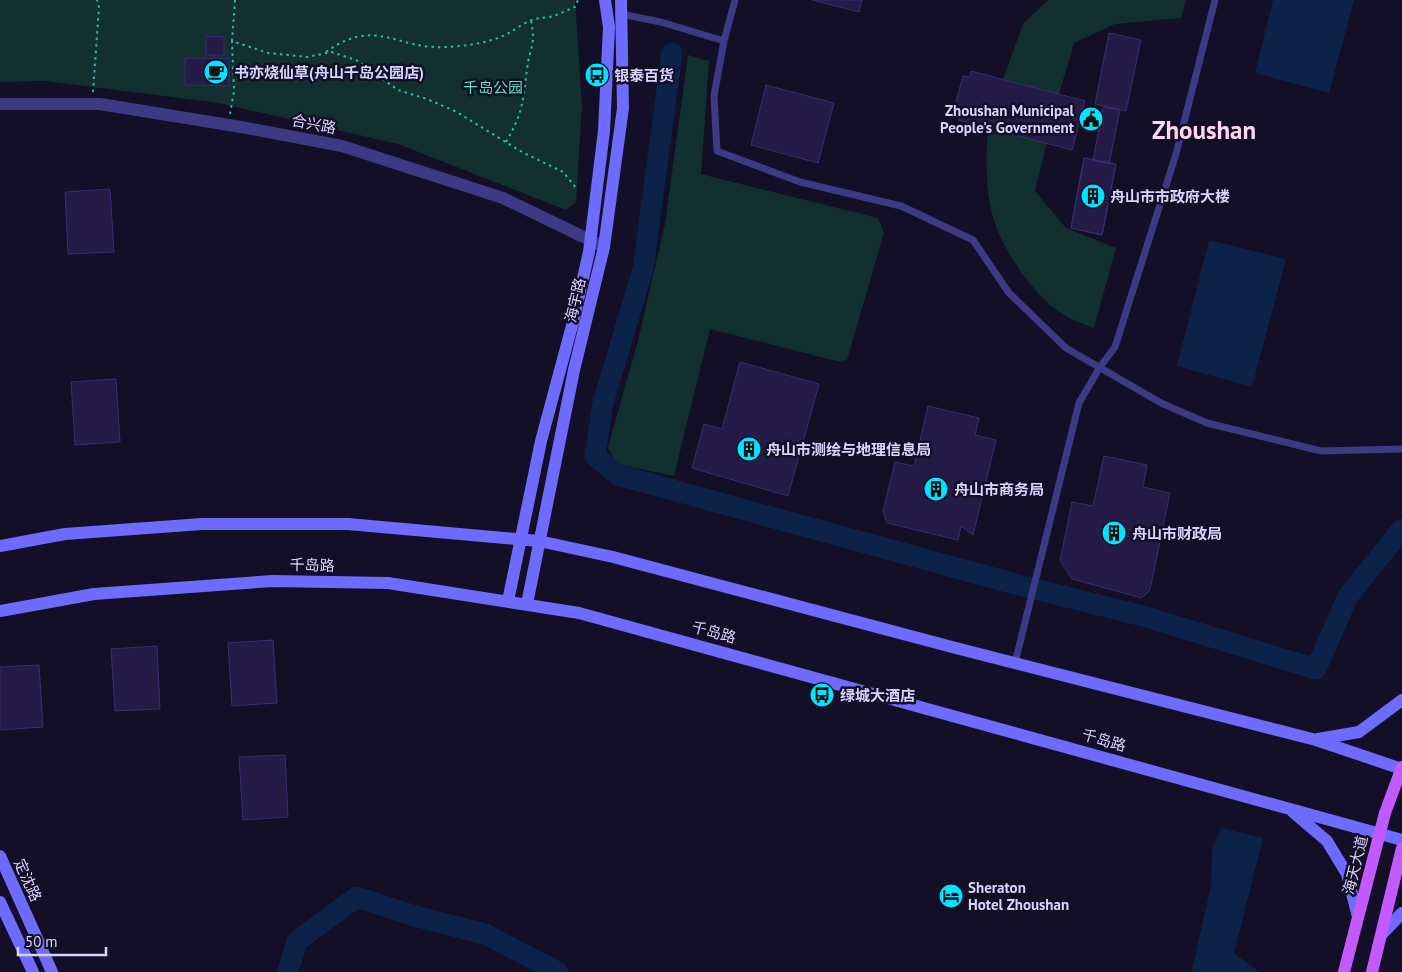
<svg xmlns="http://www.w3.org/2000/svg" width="1402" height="972" font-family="'PT Sans','Noto Sans SC',sans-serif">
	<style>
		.green { fill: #12302f }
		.water { fill: #0c2248 }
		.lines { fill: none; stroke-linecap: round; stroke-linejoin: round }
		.river { stroke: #0c2248; stroke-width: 21 }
		.building { fill: #241b47; stroke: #3b2d73 }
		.path { stroke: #2fb8b0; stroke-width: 2; stroke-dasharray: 2.5 4; stroke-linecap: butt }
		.lane { stroke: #3d3a85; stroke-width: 7 }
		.street { stroke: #3d3a85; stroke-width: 12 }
		.secondary { stroke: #6f6bff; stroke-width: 12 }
		.primary { stroke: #c25bff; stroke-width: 12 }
		.labels { text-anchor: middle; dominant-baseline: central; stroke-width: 5; stroke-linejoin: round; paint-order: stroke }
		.poi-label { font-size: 15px; font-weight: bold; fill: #d9d4ff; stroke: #130f26; text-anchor: start }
		.park-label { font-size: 15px; fill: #5fe0c0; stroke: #130f26 }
		.street-label { font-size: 15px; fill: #d9d4ff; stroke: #130f26 }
		.town-label { font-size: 25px; font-weight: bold; fill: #ffd6f0; stroke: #130f26 }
	</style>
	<rect width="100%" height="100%" fill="#130f26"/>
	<path class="green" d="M0 0H575L582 106 576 202 566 210 398 144 219 103 45 81 0 82Z
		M1048 0H1186L1181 18 1115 24 1074 43 1059 94 1003 79 1023 24Z
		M688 55 709 61 701 174 878 218 884 233 847 360 841 362 710 329 674 476 616 464 608 447 638 341 665 224Z
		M988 126 1047 143 1035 191 1066 228 1116 248 1094 328C1084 324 1074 321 1066 316 1035 299 997 244 991 209 985 181 986 154 988 126Z"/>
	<path class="water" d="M1273 0H1354L1329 93 1255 73Z
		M1209 240 1286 259 1252 387 1177 366Z
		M1221 828 1263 838 1234 953 1259 972H1193L1192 970 1211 885 1212 848Z"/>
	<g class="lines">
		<path class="river" d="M672 53 643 269 603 403 595 456 618 475 1015 584 1143 616 1316 669 1348 596 1402 529
			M288 972 297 941 357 897 415 916 485 934 558 972"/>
	</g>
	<path class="building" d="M812 0H862L859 12Z
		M1109 33 1141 40 1126 111 1095 104Z
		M206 36 224 37V55H206Z
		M185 58H229V86L185 85Z
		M971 71 1085 101 1072 150 958 120 960 110 954 109 963 76 970 77Z
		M766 85 834 103 818 163 751 145Z
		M1103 107 1120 110 1109 164 1093 160Z
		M1084 158 1116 164 1102 235 1071 228Z
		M1084 158 1116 164 1102 235 1071 228Z
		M110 189 114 252 68 254 65 192Z
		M740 362 819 384 788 496 692 468 704 424 722 429Z
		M116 379 120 442 75 445 71 382Z
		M928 406 979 418 975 435 996 440 973 535 961 526 958 540 887 523 883 511 895 462 914 466Z
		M1104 456 1147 465 1143 487 1170 493 1150 590 1142 598 1072 579 1060 561 1072 502 1093 506Z
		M273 640 277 703 232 706 228 643Z
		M157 646 160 709 115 711 111 649Z
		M39 665 43 727 0 730V667Z
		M285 755 288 817 243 820 239 757Z"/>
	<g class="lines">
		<path class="path" d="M235 0 232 41 268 53 308 57 331 52 356 60 398 90 427 99 455 111 522 152 563 172 577 189
			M326 52C376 16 396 50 446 47 466 46 490 43 509 33 516 29 523 23 532 20 539 17 547 18 554 16 561 13 568 10 575 7L578 0
			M93 92 99 7 97 0
			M230 114 234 91 232 41
			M506 142C523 113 523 101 527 69 530 46 536 46 531 20"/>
		<path class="lane" d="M621 14 661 22 724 41 714 96 717 151 800 182 901 206 973 240 1009 293 1066 348 1161 403 1207 423 1321 451 1402 449
			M724 41 735 0
			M1015 663 1079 403 1100 367 1115 347 1176 154 1215 0"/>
		<path class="street" d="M0 104H100L241 127 342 146 503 198 604 247"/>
		<path class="secondary" d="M0 546 65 534 202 524H348L539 541 613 557 952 647 1316 740 1402 769
			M508 601 541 441 573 322 589 252 604 131 609 27 605 0
			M527 604 574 370 604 247 623 108 621 0
			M0 611 94 594 272 581 388 583 579 613 1402 840
			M1318 739 1359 732 1402 700
			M1293 812 1327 841 1347 874 1358 917
			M0 856 52 972
			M0 902 33 972
			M1382 934 1402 913"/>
		<path class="primary" d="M1344 972 1385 813 1402 767
			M1372 972 1402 848"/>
	</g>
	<defs>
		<symbol id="cafe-disc" viewBox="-11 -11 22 22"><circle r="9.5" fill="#00e5ff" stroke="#130f26"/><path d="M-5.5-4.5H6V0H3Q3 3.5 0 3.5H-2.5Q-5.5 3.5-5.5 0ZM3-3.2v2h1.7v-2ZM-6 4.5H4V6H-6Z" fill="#111"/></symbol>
		<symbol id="bus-disc" viewBox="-11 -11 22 22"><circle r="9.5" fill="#00e5ff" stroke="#130f26"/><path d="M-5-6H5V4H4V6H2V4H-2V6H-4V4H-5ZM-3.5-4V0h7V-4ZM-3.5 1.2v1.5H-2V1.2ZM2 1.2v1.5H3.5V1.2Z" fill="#111"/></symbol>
		<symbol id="civic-disc" viewBox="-11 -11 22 22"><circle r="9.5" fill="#00e5ff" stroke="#130f26"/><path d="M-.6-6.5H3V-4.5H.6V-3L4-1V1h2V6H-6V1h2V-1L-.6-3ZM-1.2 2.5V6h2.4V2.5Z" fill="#111"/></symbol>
		<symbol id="building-disc" viewBox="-11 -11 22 22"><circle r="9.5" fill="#00e5ff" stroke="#130f26"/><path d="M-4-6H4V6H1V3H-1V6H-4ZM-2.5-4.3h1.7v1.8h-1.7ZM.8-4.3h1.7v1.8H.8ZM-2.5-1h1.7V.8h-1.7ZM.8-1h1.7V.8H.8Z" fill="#111"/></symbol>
		<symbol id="hotel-disc" viewBox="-11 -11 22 22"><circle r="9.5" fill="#00e5ff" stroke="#130f26"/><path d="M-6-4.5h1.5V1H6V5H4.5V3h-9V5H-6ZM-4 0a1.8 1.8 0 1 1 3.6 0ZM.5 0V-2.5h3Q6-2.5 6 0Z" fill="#111"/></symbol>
	</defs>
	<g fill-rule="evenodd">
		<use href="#cafe-disc" x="202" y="58" width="28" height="28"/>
		<use href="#bus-disc" x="583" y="61" width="28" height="28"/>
		<use href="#civic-disc" x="1077" y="105" width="28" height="28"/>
		<use href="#building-disc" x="1079" y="182" width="28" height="28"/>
		<use href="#building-disc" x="735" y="435" width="28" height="28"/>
		<use href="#building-disc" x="922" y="475" width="28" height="28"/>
		<use href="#building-disc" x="1100" y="519" width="28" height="28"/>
		<use href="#bus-disc" x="808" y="681" width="28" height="28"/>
		<use href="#hotel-disc" x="937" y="882" width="28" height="28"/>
	</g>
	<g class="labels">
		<g class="poi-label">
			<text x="234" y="72">书亦烧仙草(舟山千岛公园店)</text>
			<text x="614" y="75">银泰百货</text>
			<text x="1074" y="110" text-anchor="end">Zhoushan Municipal<tspan x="1074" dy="17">People's Government</tspan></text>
			<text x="1110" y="196">舟山市市政府大楼</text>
			<text x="766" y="449">舟山市测绘与地理信息局</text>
			<text x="954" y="489">舟山市商务局</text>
			<text x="1132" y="533">舟山市财政局</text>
			<text x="840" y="695">绿城大酒店</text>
			<text x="968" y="887">Sheraton<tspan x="968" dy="17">Hotel Zhoushan</tspan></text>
		</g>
		<g class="park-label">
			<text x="493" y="87">千岛公园</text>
		</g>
		<g class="street-label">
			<text transform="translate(314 124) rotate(11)">合兴路</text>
			<text transform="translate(575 300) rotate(-77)">海宇路</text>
			<text transform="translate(312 565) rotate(1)">千岛路</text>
			<text transform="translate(714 632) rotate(15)">千岛路</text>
			<text transform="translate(1104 740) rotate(16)">千岛路</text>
			<text transform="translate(1355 865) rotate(-76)">海天大道</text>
			<text transform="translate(28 880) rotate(66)">定沈路</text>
		</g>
		<g class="town-label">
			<text x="1204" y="130">Zhoushan</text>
		</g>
	</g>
	<path d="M18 947v8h88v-8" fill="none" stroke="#d9d4ff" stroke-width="2.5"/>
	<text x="25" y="947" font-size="15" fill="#d9d4ff" stroke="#130f26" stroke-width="4" paint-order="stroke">50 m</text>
</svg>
